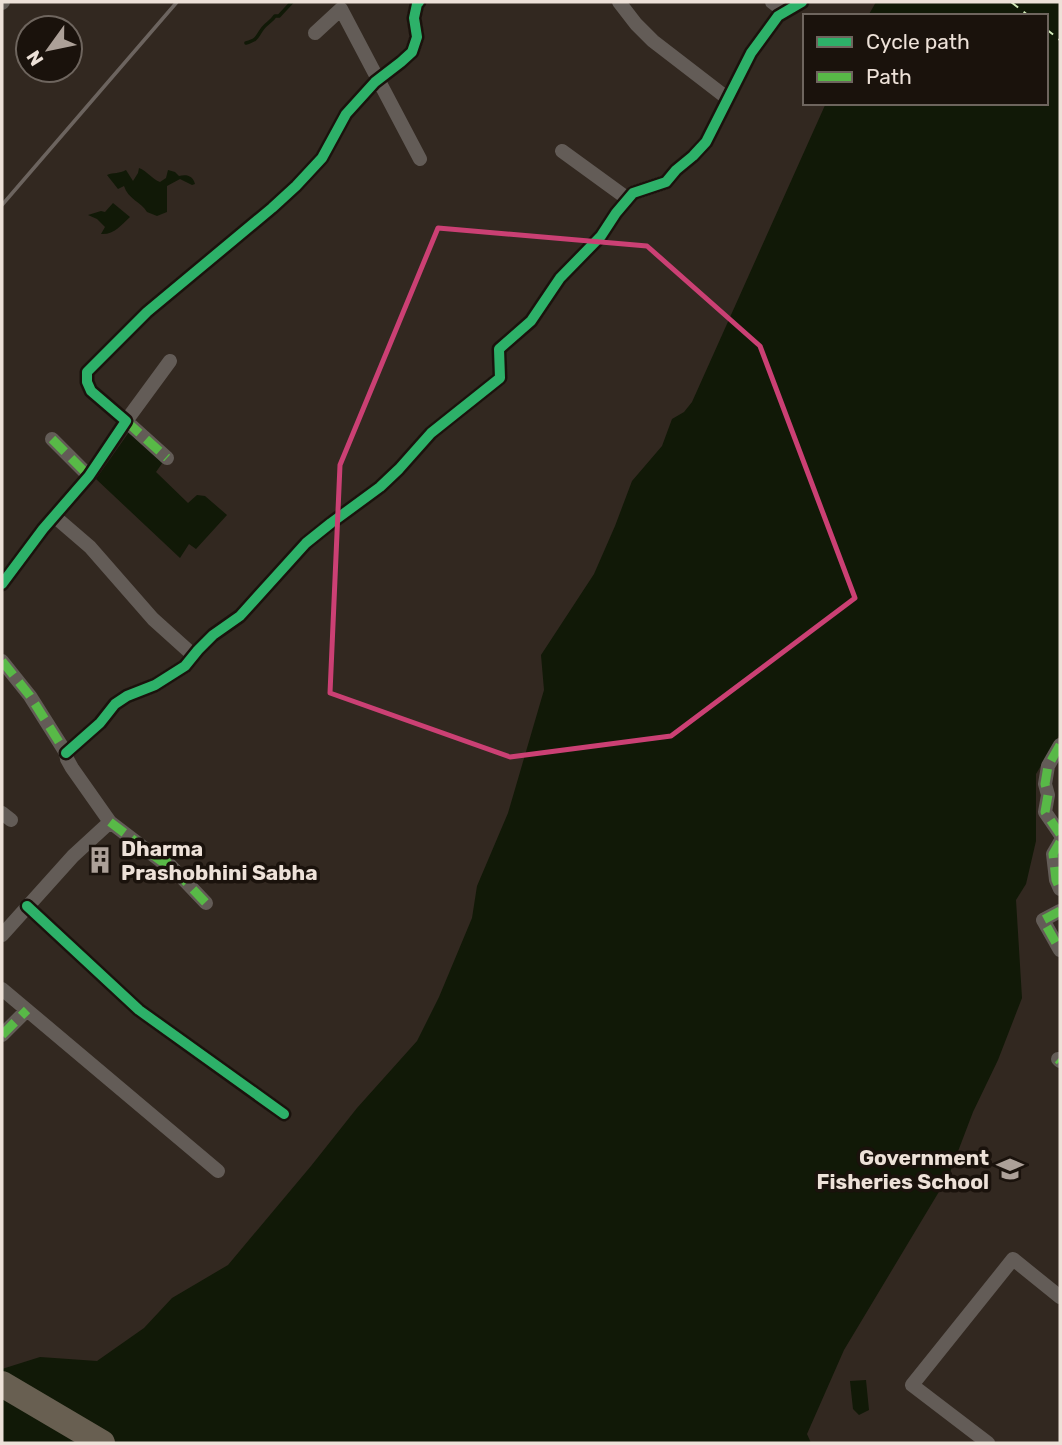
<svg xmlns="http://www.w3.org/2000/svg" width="1062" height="1445" font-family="Rubik,sans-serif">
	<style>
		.water { fill: #111907 }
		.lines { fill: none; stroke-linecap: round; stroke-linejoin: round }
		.stream { stroke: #111907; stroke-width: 3.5 }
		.ferry { stroke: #d1eab8; stroke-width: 2; stroke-dasharray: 9 7; stroke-linecap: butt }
		.street { stroke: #635c57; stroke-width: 14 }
		.highway { stroke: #685f51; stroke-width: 26 }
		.rail { stroke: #6c645f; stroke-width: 3.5 }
		.quiet { stroke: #58b947; stroke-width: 9; stroke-dasharray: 18 9; stroke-linecap: butt }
		.cycleway-casing { stroke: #1a120c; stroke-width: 15 }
		.cycleway { stroke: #2db169; stroke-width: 10 }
		.marked { fill: none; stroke: #cb4074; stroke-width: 5; stroke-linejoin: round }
		.labels { text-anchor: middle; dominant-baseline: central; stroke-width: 7; stroke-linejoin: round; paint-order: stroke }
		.poi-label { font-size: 21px; font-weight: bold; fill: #ede1d8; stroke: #1a120c; text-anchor: start }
	</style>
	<rect width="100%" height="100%" fill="#322820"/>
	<path class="water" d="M876 2H1060V734L1036 774V841L1026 884 1016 900 1022 998 998 1060 973 1112 949 1175 844 1350 807 1434 811 1443H2V1369L40 1357 97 1361 144 1328 172 1298 228 1265 311 1166 357 1108 417 1041 439 997 472 918 477 886 508 813 544 690 541 655 594 574 615 526 632 481 662 446 672 419 684 412 692 402 826 103H1046V16H868Z
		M139 168C147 171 152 179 160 182L166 178 168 170 175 172 179 176C187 174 193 176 195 184L192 185 180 179 167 186V212L157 216 147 212C141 202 128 199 124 186L118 189 107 175C114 172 119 174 126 170L133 181 138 173Z
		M113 203 130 217C121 225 114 235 101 234L105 227 97 219 88 215 101 211 105 212Z
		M129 432 163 462 156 472 188 503 197 495 205 496 227 515 196 549 189 544 180 558 96 479Z
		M866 1380 869 1410 859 1415 853 1409 850 1381Z"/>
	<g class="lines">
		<path class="stream" d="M246 43C259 39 256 37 263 28 267 23 272 21 275 16H279L292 2"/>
		<path class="ferry" d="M1011 2 1029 16
			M1046 29 1060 40"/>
		<path class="street" d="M619 2 636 24 653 41 727 98
			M772 2 785 12
			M2 3 3 2
			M315 33 341 9 420 159
			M562 151 628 199
			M52 439 89 476
			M167 458 126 421 170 361
			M54 516 90 547 153 619 193 655
			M2 584 43 529 89 476 126 421 91 391 87 382V372L147 312 272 208 296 186 322 158 346 114 375 82 401 62 412 52 417 37 414 18 417 4 419 2
			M2 661 30 696 66 753 67 759 72 768 110 822 73 856 2 935
			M1060 745 1048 766 1045 784 1048 795 1045 812 1060 834
			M66 753 100 723 115 704 127 696 155 685 185 666 198 650 213 635 240 616 306 543 331 523 380 487 399 469 431 433 500 378 499 349 531 321 560 278 601 236 616 213 633 193 666 182 676 170 693 156 706 142 751 53 778 16 802 2
			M2 813 11 820
			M110 822 161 861 167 862 206 903
			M1060 842 1053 854 1056 880 1060 889
			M27 906 139 1010 284 1114
			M1060 911 1043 920 1060 950
			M2 989 218 1171
			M2 1035 27 1010
			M1058 1059 1060 1061
			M988 1443 912 1385 1013 1259 1060 1297"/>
		<path class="highway" d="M2 1384 102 1443"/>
		<path class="rail" d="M2 205 177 2"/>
		<path class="quiet" d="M126 421 167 458
			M52 439 89 476
			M2 661 30 696 66 753
			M1060 745 1048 766 1045 784 1048 795 1045 812 1060 834
			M110 822 161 861 167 862 206 903
			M1060 842 1053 854 1056 880 1060 889
			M1060 911 1043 920 1060 950
			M2 1035 27 1010
			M1058 1059 1060 1061"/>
		<defs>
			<path id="cycleway" d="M2 584 43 529 89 476 126 421 91 391 87 382V372L147 312 272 208 296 186 322 158 346 114 375 82 401 62 412 52 417 37 414 18 417 4 419 2
				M66 753 100 723 115 704 127 696 155 685 185 666 198 650 213 635 240 616 306 543 331 523 380 487 399 469 431 433 500 378 499 349 531 321 560 278 601 236 616 213 633 193 666 182 676 170 693 156 706 142 751 53 778 16 802 2
				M27 906 139 1010 284 1114"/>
		</defs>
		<use href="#cycleway" class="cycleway-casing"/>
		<use href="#cycleway" class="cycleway"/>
	</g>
	<path class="marked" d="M438 228 647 246 760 346 855 598 671 736 510 757 330 693 340 465Z"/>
	<defs>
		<symbol id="building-bare" viewBox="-9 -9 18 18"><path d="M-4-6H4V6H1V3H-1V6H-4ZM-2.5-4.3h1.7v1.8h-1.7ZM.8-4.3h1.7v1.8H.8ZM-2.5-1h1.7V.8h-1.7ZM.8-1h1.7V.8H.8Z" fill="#aca098" stroke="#1a120c" stroke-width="2.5" paint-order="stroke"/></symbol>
		<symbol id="school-bare" viewBox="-9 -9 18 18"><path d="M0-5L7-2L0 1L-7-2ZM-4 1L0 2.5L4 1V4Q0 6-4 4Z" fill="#aca098" stroke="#1a120c" stroke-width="2.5" paint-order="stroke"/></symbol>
	</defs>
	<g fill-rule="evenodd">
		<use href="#building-bare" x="81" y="841" width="38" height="38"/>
		<use href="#school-bare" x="991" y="1150" width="38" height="38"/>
	</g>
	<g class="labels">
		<g class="poi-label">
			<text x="121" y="848">Dharma<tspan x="121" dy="24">Prashobhini Sabha</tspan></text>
			<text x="989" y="1157" text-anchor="end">Government<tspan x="989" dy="24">Fisheries School</tspan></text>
		</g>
	</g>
	<rect width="1062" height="1445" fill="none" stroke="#ede1d8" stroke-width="7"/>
	<rect x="803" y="14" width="245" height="91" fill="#1a120c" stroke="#6e655e" stroke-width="2"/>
	<rect x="817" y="37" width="35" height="10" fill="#2db169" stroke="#6e655e" stroke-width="2"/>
	<text x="866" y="49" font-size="21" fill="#ede1d8">Cycle path</text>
	<rect x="817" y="72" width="35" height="10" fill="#58b947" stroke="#6e655e" stroke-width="2"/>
	<text x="866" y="84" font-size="21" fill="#ede1d8">Path</text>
	<g transform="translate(49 49) rotate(237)"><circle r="33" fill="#1a120c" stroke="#6e655e" stroke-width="2"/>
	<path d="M0-5L12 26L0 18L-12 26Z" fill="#aca098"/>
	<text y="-10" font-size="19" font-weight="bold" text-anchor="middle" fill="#ede1d8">N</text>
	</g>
</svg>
